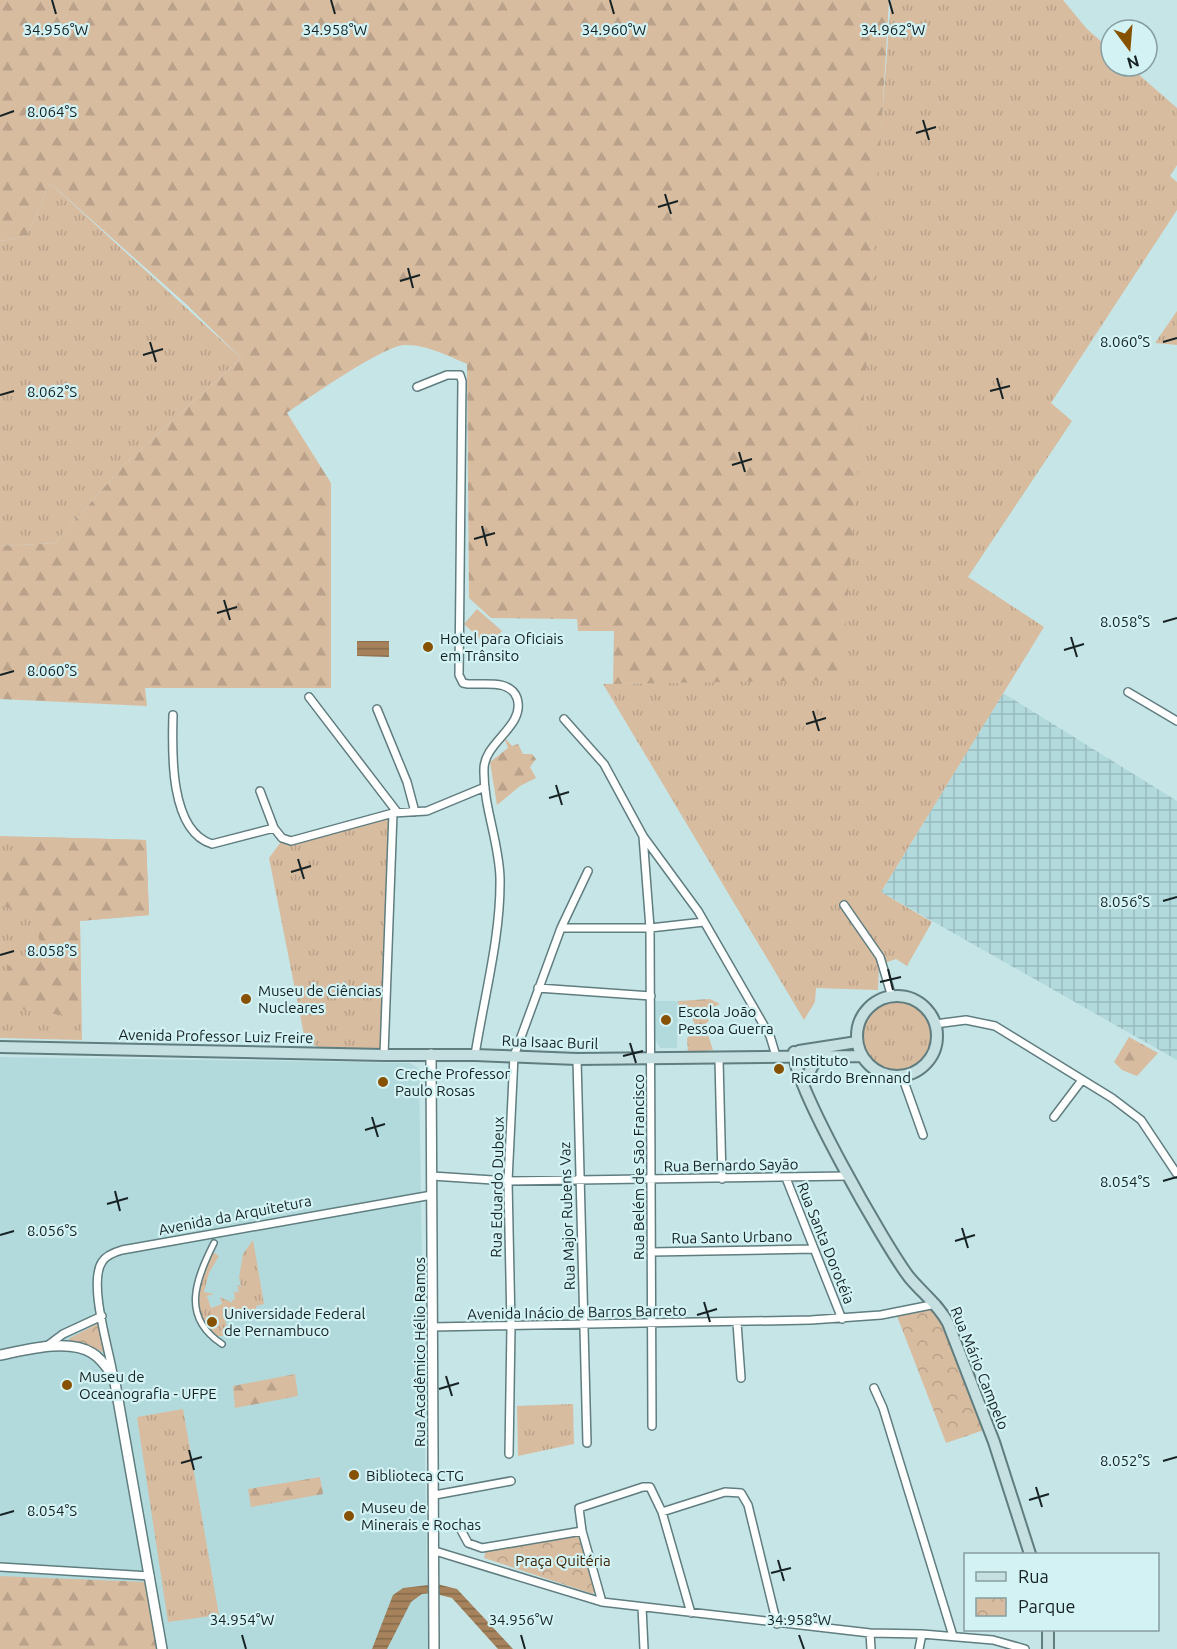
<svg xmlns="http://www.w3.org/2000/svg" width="1177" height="1649" font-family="Ubuntu,sans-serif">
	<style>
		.built { fill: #b2dadd }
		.industrial { fill: url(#industrial-grid) }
		.grass { fill: url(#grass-tufts) }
		.forest { fill: url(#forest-firs) }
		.park { fill: url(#park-crowns) }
		.pitch { fill: #d8bca0 }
		.water { fill: url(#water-rules) }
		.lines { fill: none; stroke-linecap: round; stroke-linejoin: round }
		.pedestrian-casing { stroke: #607d7f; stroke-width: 8 }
		.minor-casing { stroke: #607d7f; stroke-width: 10 }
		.tertiary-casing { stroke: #607d7f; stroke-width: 12 }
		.secondary-casing { stroke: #607d7f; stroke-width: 14 }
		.pedestrian { stroke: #fff; stroke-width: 5 }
		.minor { stroke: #fff; stroke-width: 7 }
		.tertiary { stroke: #fff; stroke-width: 9 }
		.secondary { stroke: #c6e0e1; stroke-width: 10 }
		.ticks { fill: none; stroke: #162223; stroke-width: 2 }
		.poi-dot { fill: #875200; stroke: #d3f2f4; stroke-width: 2 }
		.labels { text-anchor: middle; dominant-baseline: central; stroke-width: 4.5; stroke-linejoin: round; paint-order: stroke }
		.poi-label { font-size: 15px; fill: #162223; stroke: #d3f2f4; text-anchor: start }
		.street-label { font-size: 15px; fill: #162223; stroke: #d3f2f4 }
		.park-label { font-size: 15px; fill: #402605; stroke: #d3f2f4 }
		.ticks-label { font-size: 15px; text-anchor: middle; fill: #162223; stroke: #d3f2f4; stroke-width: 4.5; stroke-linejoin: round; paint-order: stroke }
	</style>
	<defs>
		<pattern id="industrial-grid" width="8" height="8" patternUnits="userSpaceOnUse" patternTransform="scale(1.5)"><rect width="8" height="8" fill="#b2dadd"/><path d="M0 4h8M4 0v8" fill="none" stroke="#98bbbd"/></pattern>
		<pattern id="grass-tufts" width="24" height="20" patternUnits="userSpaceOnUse" patternTransform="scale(1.5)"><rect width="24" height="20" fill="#d8bca0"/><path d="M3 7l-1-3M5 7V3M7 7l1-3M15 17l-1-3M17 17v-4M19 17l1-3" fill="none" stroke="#b9a18a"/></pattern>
		<pattern id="forest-firs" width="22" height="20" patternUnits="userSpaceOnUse" patternTransform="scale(1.5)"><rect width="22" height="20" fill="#d8bca0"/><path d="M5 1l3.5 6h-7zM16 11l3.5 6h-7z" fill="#b9a18a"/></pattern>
		<pattern id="park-crowns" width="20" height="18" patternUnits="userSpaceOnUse" patternTransform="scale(1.5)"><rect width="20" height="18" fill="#d8bca0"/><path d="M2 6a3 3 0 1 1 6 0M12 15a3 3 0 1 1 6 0" fill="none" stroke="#b9a18a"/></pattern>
		<pattern id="water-rules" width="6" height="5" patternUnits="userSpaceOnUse" patternTransform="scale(1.5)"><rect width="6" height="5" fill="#a5825b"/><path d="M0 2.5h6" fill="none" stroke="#856a4b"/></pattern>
	</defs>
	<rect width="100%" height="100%" fill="#c6e5e7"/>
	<path class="built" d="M654 1001H678L677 1048H660L655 1039Z
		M0 1057 410 1063 419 1069 428 1649H0Z"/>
	<path class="industrial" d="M1003 693 1177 801V1060L881 892Z"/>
	<path class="grass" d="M891 0H1063L1087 29 1111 50V66H1129L1177 108V165L1170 176 1177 182V210L1051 403 1072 421 968 577 1044 627 881 892 932 922 907 966 896 959 879 965 878 990 816 988 815 1002 804 1020 603 684 839 679Z
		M50 183 241 358 123 466 55 543 0 546V241L27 236Z
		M1177 311V345L1155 343Z
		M379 814 390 822 384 1055 329 1053 305 1040 269 858 283 839Z
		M0 836 146 840 149 915 80 921 82 1040 0 1038Z
		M863 1036a34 34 0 1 1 68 0a34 34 0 1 1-68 0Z
		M253 1240 264 1304 256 1306 257 1312 225 1319 229 1336H214C187 1309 200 1282 211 1251L219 1256 209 1273 204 1292 214 1294 207 1296 211 1308 222 1304 220 1297 233 1303 231 1299 235 1300 234 1294 237 1296 234 1293 235 1291 239 1293 237 1287 240 1290 237 1285 241 1286 239 1279 242 1282 239 1278 243 1254Z
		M573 1404 574 1444 518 1456 517 1406Z
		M183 1409 219 1615 168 1622 137 1417Z"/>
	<path class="forest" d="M0 0H889L871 307 841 680 613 684 614 631H578L577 619 491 618 469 598 467 364C449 356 425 344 404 345 383 346 307 399 287 413L331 483V688H145L147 706 0 699V546L55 543 123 466 241 358 185 303 50 183 27 236 0 241Z
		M504 737 512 746 518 744 523 754H532L536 759 530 767 536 778 520 786 497 805 490 762 508 748Z
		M37 837 146 840 149 915 80 921 81 1018 1 1006 8 966 43 959 36 917 0 905V860Z
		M710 999 720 1004 709 1009 706 1016 709 1021 705 1024 711 1030 708 1035 713 1050 688 1053 687 1038 691 1035 690 1028 696 1027 690 1013 680 1016 678 1001Z
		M1129 1037 1158 1053 1137 1076 1122 1070 1114 1062Z
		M295 1374 298 1396 235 1408 233 1386Z
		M320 1477 323 1494 251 1507 248 1489Z
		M0 1576 146 1582 157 1649H0Z"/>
	<path class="park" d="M937 1309 987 1429 946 1443 897 1316Z
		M99 1323 105 1353 82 1342 67 1343 70 1338Z
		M577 1535 582 1541 595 1589 593 1594 484 1558 486 1550Z"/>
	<path class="pitch" d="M477 609 502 631 488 646 464 624Z"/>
	<path class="water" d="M357 641H389V657L357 656Z
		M437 1584 457 1589 513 1649H498L452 1598 432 1593 422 1594 411 1602 387 1649H372L393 1595 403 1588Z"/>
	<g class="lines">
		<defs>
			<path id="pedestrian" d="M214 1243C195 1281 181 1317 222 1344"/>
			<path id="minor" d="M417 387 447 375H460L462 381 459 675 463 683 468 684C484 685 510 679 517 698 526 726 484 742 484 769 483 806 499 841 500 878 501 936 484 997 475 1055
				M1128 692 1177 721
				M309 697 397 812
				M377 709 407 782 415 812
				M173 715C172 750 169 831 212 844L274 828 282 838 291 841 393 813 427 811 485 787
				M564 719 604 764 643 836 698 911 770 1036 776 1056
				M260 791 274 828
				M643 836 650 928 652 1426
				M844 905 880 957 892 997
				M561 928H650L704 922
				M538 988 651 996
				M935 1024 966 1020 995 1026 1112 1098 1141 1120 1177 1174
				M384 1055 393 813
				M577 1059 587 1443
				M719 1060 722 1179
				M902 1076 923 1135
				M1054 1117 1082 1080
				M432 1176 508 1181 849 1176
				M786 1178 842 1319
				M651 1252 813 1249
				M737 1323 741 1378
				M432 1327 811 1320 881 1315 936 1304
				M47 1346 63 1334 102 1316
				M113 1374C109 1349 88 1283 102 1262 106 1255 115 1252 122 1250L432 1195
				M874 1388 883 1408 953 1636
				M509 1454 511 1326 508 1181 514 1056 561 928 588 871
				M435 1495 511 1481
				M662 1512 725 1492 741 1493 748 1505 777 1624
				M461 1530 468 1543 482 1548 582 1531
				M435 1551 602 1602 870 1633 922 1634 993 1640 1025 1649
				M0 1567 150 1576
				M602 1602 582 1531 579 1508 643 1487H650L662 1512 691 1613
				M642 1607 644 1649
				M870 1633 871 1649
				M919 1649 922 1634"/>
			<path id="tertiary" d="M431 1054 434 1649
				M0 1355C25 1350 69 1338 92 1353 101 1358 108 1369 114 1377L162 1649"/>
			<path id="secondary" d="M857 1036a40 40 0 1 1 80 0a40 40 0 1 1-80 0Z
				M0 1047 384 1055H475L577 1059 862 1056
				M799 1051 857 1042
				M794 1052C792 1083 886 1247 909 1277 922 1293 938 1304 948 1323L994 1442 1030 1554
				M804 1083 817 1057
				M1048 1630V1649"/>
		</defs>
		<use href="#pedestrian" class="pedestrian-casing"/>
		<use href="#minor" class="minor-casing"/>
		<use href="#tertiary" class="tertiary-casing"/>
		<use href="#secondary" class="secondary-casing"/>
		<use href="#pedestrian" class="pedestrian"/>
		<use href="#minor" class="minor"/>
		<use href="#tertiary" class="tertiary"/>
		<use href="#secondary" class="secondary"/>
	</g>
	<path class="ticks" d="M52 0 56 14M331 0 335 14M610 0 614 14M889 0 893 14M0 116 14 111M923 120 929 140M916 133 936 127M665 194 671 214M658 207 678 201M408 268 413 288M400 281 420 275M150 342 156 362M1163 342 1177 338M143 355 163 349M997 378 1003 399M990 391 1010 386M0 395 14 391M739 452 745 472M732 465 752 459M482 526 487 546M474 539 495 533M224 600 230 620M217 613 237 607M1163 622 1177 618M1071 637 1077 657M1064 650 1084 644M0 675 14 671M813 711 819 731M806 724 826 718M556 785 562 805M549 798 569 792M298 859 304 879M291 872 311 866M1163 901 1177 897M0 955 14 951M888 969 893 990M880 982 901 977M630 1043 636 1063M623 1056 643 1051M372 1117 378 1137M365 1130 385 1124M1163 1181 1177 1177M115 1191 120 1211M107 1204 128 1198M962 1228 968 1248M0 1235 14 1231M955 1241 975 1235M704 1302 710 1322M697 1315 717 1309M446 1376 452 1396M439 1389 459 1383M189 1450 194 1470M1163 1461 1177 1457M181 1463 202 1457M1036 1487 1042 1507M1029 1500 1049 1494M0 1515 14 1511M778 1560 784 1581M771 1573 791 1568M242 1635 246 1649M521 1635 525 1649M799 1635 804 1649"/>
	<g class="poi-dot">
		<circle cx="428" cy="647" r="6"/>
		<circle cx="246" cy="999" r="6"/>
		<circle cx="666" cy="1020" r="6"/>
		<circle cx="779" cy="1069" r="6"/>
		<circle cx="383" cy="1082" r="6"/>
		<circle cx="212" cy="1322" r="6"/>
		<circle cx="67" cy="1385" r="6"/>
		<circle cx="354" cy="1475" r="6"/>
		<circle cx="349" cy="1516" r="6"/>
	</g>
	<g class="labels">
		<g class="poi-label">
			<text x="440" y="638">Hotel para Oficiais<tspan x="440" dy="17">em Trânsito</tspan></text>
			<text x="258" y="990">Museu de Ciências<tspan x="258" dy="17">Nucleares</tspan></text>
			<text x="678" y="1011">Escola João<tspan x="678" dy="17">Pessoa Guerra</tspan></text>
			<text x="791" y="1060">Instituto<tspan x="791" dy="17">Ricardo Brennand</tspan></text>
			<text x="395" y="1073">Creche Professor<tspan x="395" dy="17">Paulo Rosas</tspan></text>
			<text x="224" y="1313">Universidade Federal<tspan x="224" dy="17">de Pernambuco</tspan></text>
			<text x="79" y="1376">Museu de<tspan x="79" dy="17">Oceanografia - UFPE</tspan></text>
			<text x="366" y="1475">Biblioteca CTG</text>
			<text x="361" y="1507">Museu de<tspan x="361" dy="17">Minerais e Rochas</tspan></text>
		</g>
		<g class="street-label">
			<text transform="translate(216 1036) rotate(1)">Avenida Professor Luiz Freire</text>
			<text transform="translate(550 1042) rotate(2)">Rua Isaac Buril</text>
			<text transform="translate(731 1165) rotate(-1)">Rua Bernardo Sayão</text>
			<text transform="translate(638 1167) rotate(-90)">Rua Belém de São Francisco</text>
			<text transform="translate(497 1187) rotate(-89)">Rua Eduardo Dubeux</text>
			<text transform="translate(235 1215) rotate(-11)">Avenida da Arquitetura</text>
			<text transform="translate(567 1216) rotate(-92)">Rua Major Rubens Vaz</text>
			<text transform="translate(732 1237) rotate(-1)">Rua Santo Urbano</text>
			<text transform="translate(826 1243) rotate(68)">Rua Santa Dorotéia</text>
			<text transform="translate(577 1312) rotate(-1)">Avenida Inácio de Barros Barreto</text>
			<text transform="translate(419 1352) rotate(-90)">Rua Acadêmico Hélio Ramos</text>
			<text transform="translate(980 1368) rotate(68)">Rua Mário Campelo</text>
		</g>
		<g class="park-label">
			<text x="563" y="1560">Praça Quitéria</text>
		</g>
	</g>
	<g class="ticks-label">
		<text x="56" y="35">34.956°W</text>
		<text x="335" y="35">34.958°W</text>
		<text x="614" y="35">34.960°W</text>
		<text x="893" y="35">34.962°W</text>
		<text x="52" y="117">8.064°S</text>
		<text x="1125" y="347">8.060°S</text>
		<text x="52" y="397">8.062°S</text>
		<text x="1125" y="627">8.058°S</text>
		<text x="52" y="676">8.060°S</text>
		<text x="1125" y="907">8.056°S</text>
		<text x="52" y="956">8.058°S</text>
		<text x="1125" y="1187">8.054°S</text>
		<text x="52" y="1236">8.056°S</text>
		<text x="1125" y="1466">8.052°S</text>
		<text x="52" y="1516">8.054°S</text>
		<text x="242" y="1625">34.954°W</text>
		<text x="521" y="1625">34.956°W</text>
		<text x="799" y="1625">34.958°W</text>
	</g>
	<rect x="964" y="1553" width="195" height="78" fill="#d3f2f4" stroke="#879fa0" stroke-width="1.5"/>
	<rect x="976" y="1572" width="30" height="9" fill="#c6e0e1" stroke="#879fa0" stroke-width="1.5"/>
	<text x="1018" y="1583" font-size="18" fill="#162223">Rua</text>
	<rect x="976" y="1598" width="30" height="18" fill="url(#park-crowns)" stroke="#879fa0" stroke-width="1.5"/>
	<text x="1018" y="1613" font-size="18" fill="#162223">Parque</text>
	<g transform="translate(1129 48) rotate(164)"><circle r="28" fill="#d3f2f4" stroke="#879fa0" stroke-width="1.5"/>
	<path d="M0-4.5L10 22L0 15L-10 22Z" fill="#875200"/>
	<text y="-9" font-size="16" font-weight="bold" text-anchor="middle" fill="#162223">N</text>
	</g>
</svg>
